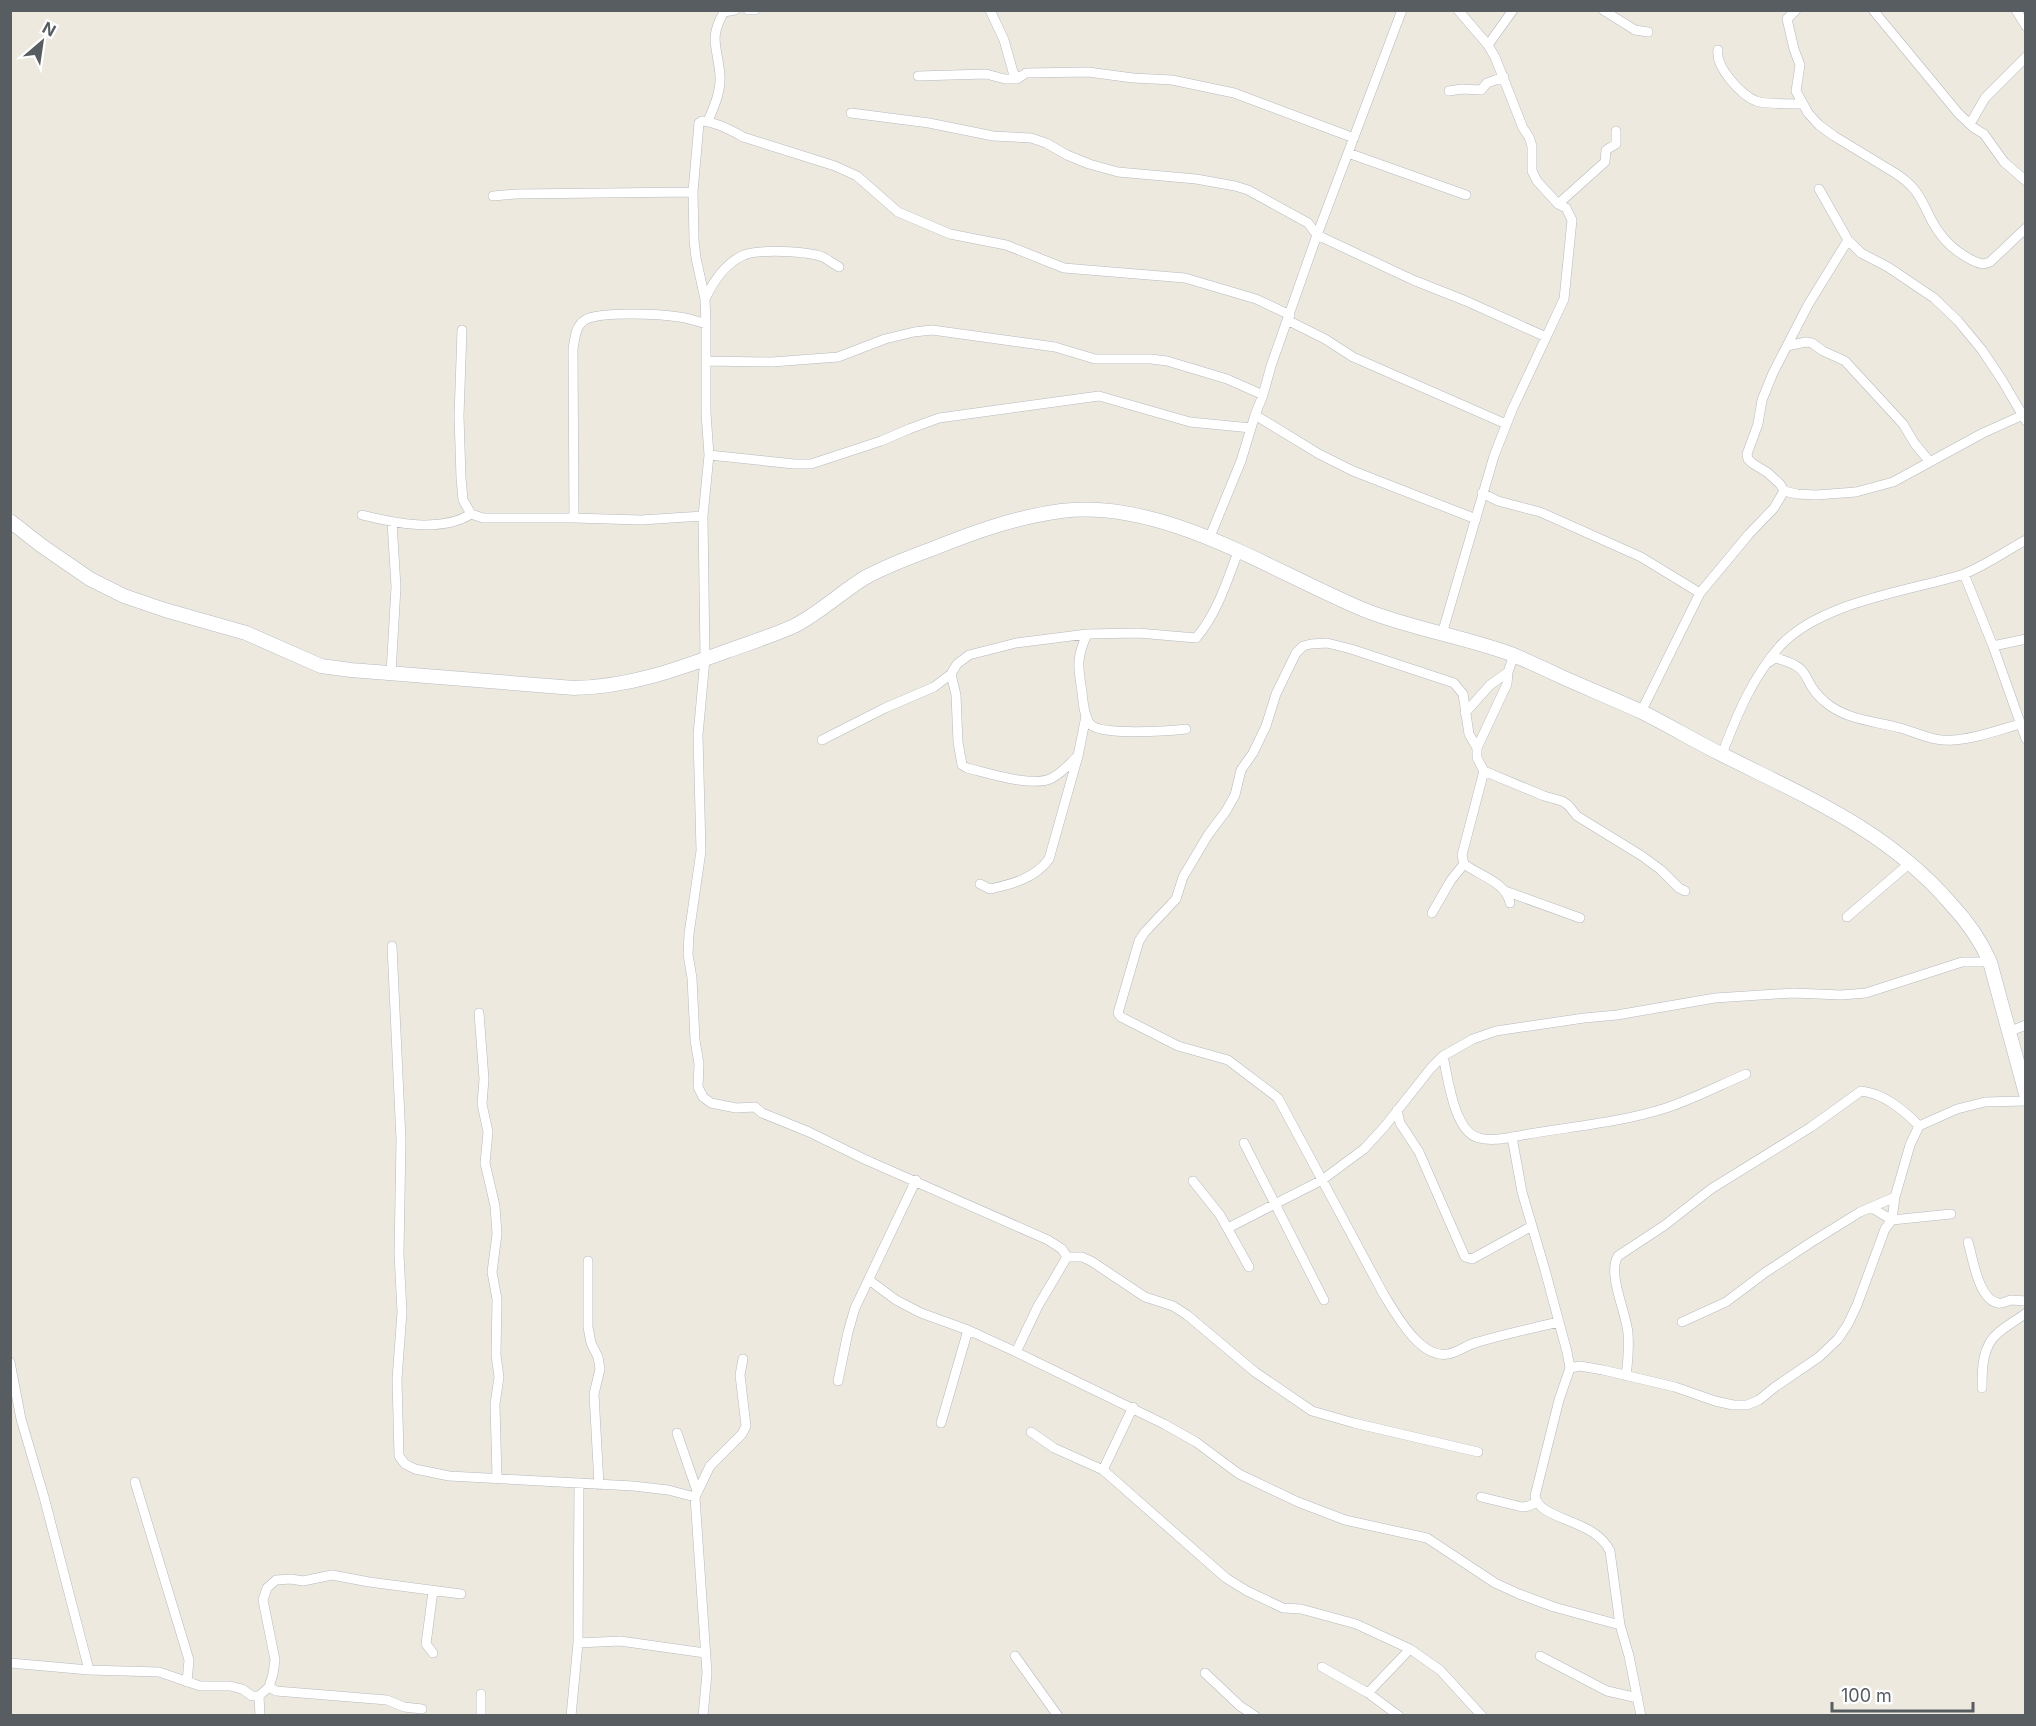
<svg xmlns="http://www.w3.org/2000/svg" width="2036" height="1726" font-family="Inter,sans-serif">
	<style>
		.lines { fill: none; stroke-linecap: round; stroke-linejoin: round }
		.street-casing { stroke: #b5b9be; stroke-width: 10 }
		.secondary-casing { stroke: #b5bac0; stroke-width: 15 }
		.street { stroke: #fff; stroke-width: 9 }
		.secondary { stroke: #fff; stroke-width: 14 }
	</style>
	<rect width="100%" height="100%" fill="#ede9df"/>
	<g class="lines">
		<defs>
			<path id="street" d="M748 10H755
				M990 10 1004 40 1013 72 1017 79
				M1603 10 1635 30 1648 32
				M1796 10 1787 19 1794 49 1800 65 1796 91 1808 113 1819 125 1834 136 1895 173C1901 177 1908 182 1913 188 1922 198 1926 210 1932 221 1940 236 1953 250 1968 258 1976 262 1982 266 1990 262L2026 228
				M1873 10 1959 114 1974 128 1984 134 2004 162 2026 181
				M2016 10 2026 26
				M1488 45 1513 10
				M1718 50C1715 67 1741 95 1756 101 1763 104 1793 104 1803 104
				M918 76 986 74 1005 79H1017L1026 73 1088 72 1133 78 1172 80 1234 93 1354 138
				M1449 91 1462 89 1481 90 1487 83 1504 77
				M851 113 929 123 993 136 1031 138 1046 143 1067 155 1089 164 1118 172 1196 179 1235 186 1248 190 1308 223 1317 235 1413 280 1466 301 1546 337
				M708 121C714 107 721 91 720 76 718 47 708 39 724 12L735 10
				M1970 124 1985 98 2026 57
				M1348 153 1466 195
				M1819 189 1848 240 1861 253 1888 267 1934 298 1958 321 1982 350 2002 380 2026 421
				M493 196 516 194 693 192
				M1558 204 1605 162 1606 150 1616 144V131
				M1848 240 1808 305 1773 373 1762 400 1758 424 1747 454 1748 459 1752 463 1768 473 1780 484 1784 491 1797 494 1816 495 1856 492 1893 482 1983 433 2023 415
				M705 299C713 282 725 263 744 255 760 249 807 251 823 257 828 260 834 264 839 267
				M1290 315 1256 299 1185 278 1064 268 1006 245 950 234 898 212 857 176 835 166 743 137C731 130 716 122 702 121L699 123 693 192 694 240 696 258 705 299 706 324V413L709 455 703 516 705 659 698 735 701 851 689 934 688 954 692 978 695 1040 699 1064 698 1087 703 1097 711 1103 736 1108 755 1107 762 1113 809 1132 864 1159 1048 1240 1062 1249 1067 1257 1038 1306 1016 1352 1164 1424 1196 1442 1239 1474 1298 1502 1345 1520 1427 1538 1495 1583 1519 1594 1554 1607 1620 1625
				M1287 320 1325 339 1353 357 1506 424
				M462 330 459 416 461 478 463 500 471 514 483 518H574L641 520 703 516
				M1787 346 1806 342 1812 343 1823 351 1845 361 1903 424 1915 444 1930 462
				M707 361 772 362 838 357 885 339 914 332 932 330 1055 347 1095 359H1151L1167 361 1227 379 1263 395
				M1255 415 1319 454 1353 471 1476 519
				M709 455 794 464H811L881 441 909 429 939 418 1099 396 1190 422 1251 428
				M1482 493 1498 501 1540 512 1641 557 1700 593
				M362 515C394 523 441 533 471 514
				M574 518 573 349C575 339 575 326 585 320 600 311 661 314 679 317 688 318 697 321 706 324
				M1209 539 1241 461 1255 415 1263 395 1271 366 1317 235 1402 10
				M1964 574 1993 646 2026 739
				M1087 634C1076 659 1078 666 1082 692 1083 702 1084 716 1090 724 1100 736 1169 731 1186 729
				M1442 634 1494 456 1512 410 1564 299 1572 220 1566 208 1558 204 1537 181 1532 171V146L1529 137 1523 128 1495 57 1488 45 1458 10
				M1993 646 2026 639
				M1769 662 1775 658C1816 668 1799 680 1824 701 1845 720 1874 721 1900 728 1918 733 1934 742 1953 740 1975 739 1998 730 2020 724
				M391 673 396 587 392 522
				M951 674 956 695 958 742 962 765 967 768C988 773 1033 788 1052 778 1062 773 1070 763 1078 756
				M1641 712 1700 593 1749 534 1774 508 1784 491
				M1465 713 1490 685 1508 672
				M822 740 885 708 934 687 951 674 957 664 969 655 1016 643 1087 634 1138 633 1196 638C1217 614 1227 581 1238 552
				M1477 748 1469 734 1463 694 1454 683 1351 649 1327 643 1311 644 1303 646 1296 653 1276 694 1266 726 1253 753 1241 770 1235 795 1226 811 1208 835 1183 877 1176 899 1145 932 1139 941 1118 1013 1121 1017 1178 1046 1228 1060 1278 1098 1384 1295C1396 1314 1420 1359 1448 1354 1459 1352 1468 1344 1478 1342 1505 1334 1532 1328 1559 1322
				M1722 754C1737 715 1752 678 1780 646 1821 602 1905 592 1961 575 1980 569 2007 550 2026 540
				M1484 771 1544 796 1562 801 1568 805 1577 816 1642 856 1661 870 1679 888 1685 891
				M980 884 990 889C1013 884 1035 878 1049 859L1078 756 1086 716
				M1505 891 1580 918
				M1510 903C1506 882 1480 876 1464 864L1462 855 1484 771 1477 758V748L1507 684 1508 672 1514 655
				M1432 913 1451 880 1464 864
				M1847 917 1911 862
				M392 946 401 1140 399 1254 402 1312 397 1379 399 1456 405 1464 415 1469 449 1476 633 1486 668 1490 695 1497
				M479 1013 484 1079 482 1104 488 1132 485 1163 495 1206 497 1234 492 1272 497 1299 496 1355 499 1377 495 1404 497 1478
				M2008 1032 2026 1025
				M1397 1110 1400 1123 1419 1152 1465 1257 1472 1259 1532 1226
				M1512 1137C1563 1127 1616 1124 1666 1108 1693 1099 1720 1085 1746 1074
				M1244 1143 1324 1300
				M1193 1181 1220 1215 1249 1267
				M1872 1208 1892 1220 1951 1214
				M1228 1228 1322 1180 1364 1149 1385 1126 1431 1068 1443 1056
				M1968 1242C1973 1258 1978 1299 1998 1303 2003 1304 2006 1301 2011 1300 2016 1300 2021 1301 2026 1301
				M1067 1257H1082L1091 1261 1145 1297 1173 1306 1187 1315 1255 1372 1312 1411 1354 1423 1478 1452
				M588 1261V1327L591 1343 598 1357 600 1369 594 1394 599 1485
				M869 1280 896 1300 921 1313 968 1330 1016 1352
				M1682 1322 1726 1302 1766 1272 1810 1243 1860 1212 1895 1197
				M10 1362 21 1419 44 1497 89 1670
				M1570 1368 1580 1366 1603 1370 1675 1387 1715 1401 1733 1405H1747L1759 1400 1775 1387 1819 1357 1838 1339 1848 1324 1857 1305 1885 1229 1892 1220 1895 1197 1910 1145 1919 1126 1957 1109 1985 1102 2026 1101
				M1626 1376C1628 1361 1629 1347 1628 1333 1626 1311 1607 1274 1618 1256L1665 1225 1711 1189 1811 1127 1861 1091C1883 1093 1905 1111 1919 1126
				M838 1381 848 1332 855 1308 916 1180
				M1982 1388C1982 1369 1982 1346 1998 1333 2006 1326 2017 1320 2026 1313
				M941 1423 968 1330
				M1031 1432 1054 1448 1103 1470 1226 1578 1247 1591 1283 1608 1301 1609 1356 1624 1410 1649 1440 1670 1482 1716
				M677 1433 697 1491
				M1103 1470 1133 1407
				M135 1482 189 1660 187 1682
				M1481 1497 1522 1507 1529 1506 1536 1502
				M578 1643 579 1483
				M433 1653 426 1644 433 1591
				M1015 1656 1058 1716
				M1540 1656 1607 1691 1638 1698
				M10 1663 89 1670 159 1672 200 1686H230L242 1689 252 1696H259L260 1716
				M1322 1667 1368 1693 1399 1716
				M1205 1673 1240 1706 1255 1716
				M269 1687 276 1691 387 1700 404 1707 422 1709
				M1368 1693 1410 1649
				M259 1696 269 1687 273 1674 275 1660 263 1600 267 1588 276 1580 291 1579 303 1581 332 1575 369 1582 461 1594
				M481 1716V1694
				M571 1716 578 1643 620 1641 705 1653
				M703 1716 707 1673 695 1497 710 1466 742 1434 746 1426 740 1375 743 1359
				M1641 1716 1629 1656 1620 1625 1610 1551C1594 1518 1539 1521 1535 1496L1559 1400 1570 1368 1567 1352 1545 1270 1522 1192 1512 1137C1501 1139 1490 1141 1479 1138 1454 1132 1448 1078 1443 1056L1473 1039 1496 1031 1584 1018 1617 1015 1715 998 1793 993 1841 995 1866 993 1962 962H1990"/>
			<path id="secondary" d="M10 521 42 546 90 579 124 596 165 610 246 633 321 666 351 670 574 688C628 687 676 670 727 651 749 643 772 636 794 626 820 613 841 592 866 577 887 566 910 557 932 549 974 532 1016 517 1061 511 1164 498 1274 573 1367 611 1414 629 1464 637 1511 654 1528 661 1545 669 1562 677 1589 689 1616 700 1642 712 1668 725 1693 740 1719 753 1804 796 1886 829 1950 903 1967 921 1980 939 1990 962L2026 1094"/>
		</defs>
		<use href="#street" class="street-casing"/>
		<use href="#secondary" class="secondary-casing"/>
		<use href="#street" class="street"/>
		<use href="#secondary" class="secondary"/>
	</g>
	<rect width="2036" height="1726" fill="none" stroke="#585d62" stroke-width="24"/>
	<g transform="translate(42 42) rotate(29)" stroke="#ffffff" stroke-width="4.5" paint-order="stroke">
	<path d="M0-4.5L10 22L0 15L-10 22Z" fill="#585d62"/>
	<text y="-9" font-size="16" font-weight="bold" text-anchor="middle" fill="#585d62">N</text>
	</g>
	<path d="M1832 1702v9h141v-9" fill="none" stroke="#585d62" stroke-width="3"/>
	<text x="1841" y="1702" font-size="18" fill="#585d62" stroke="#ffffff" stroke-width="4.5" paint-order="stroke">100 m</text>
</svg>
